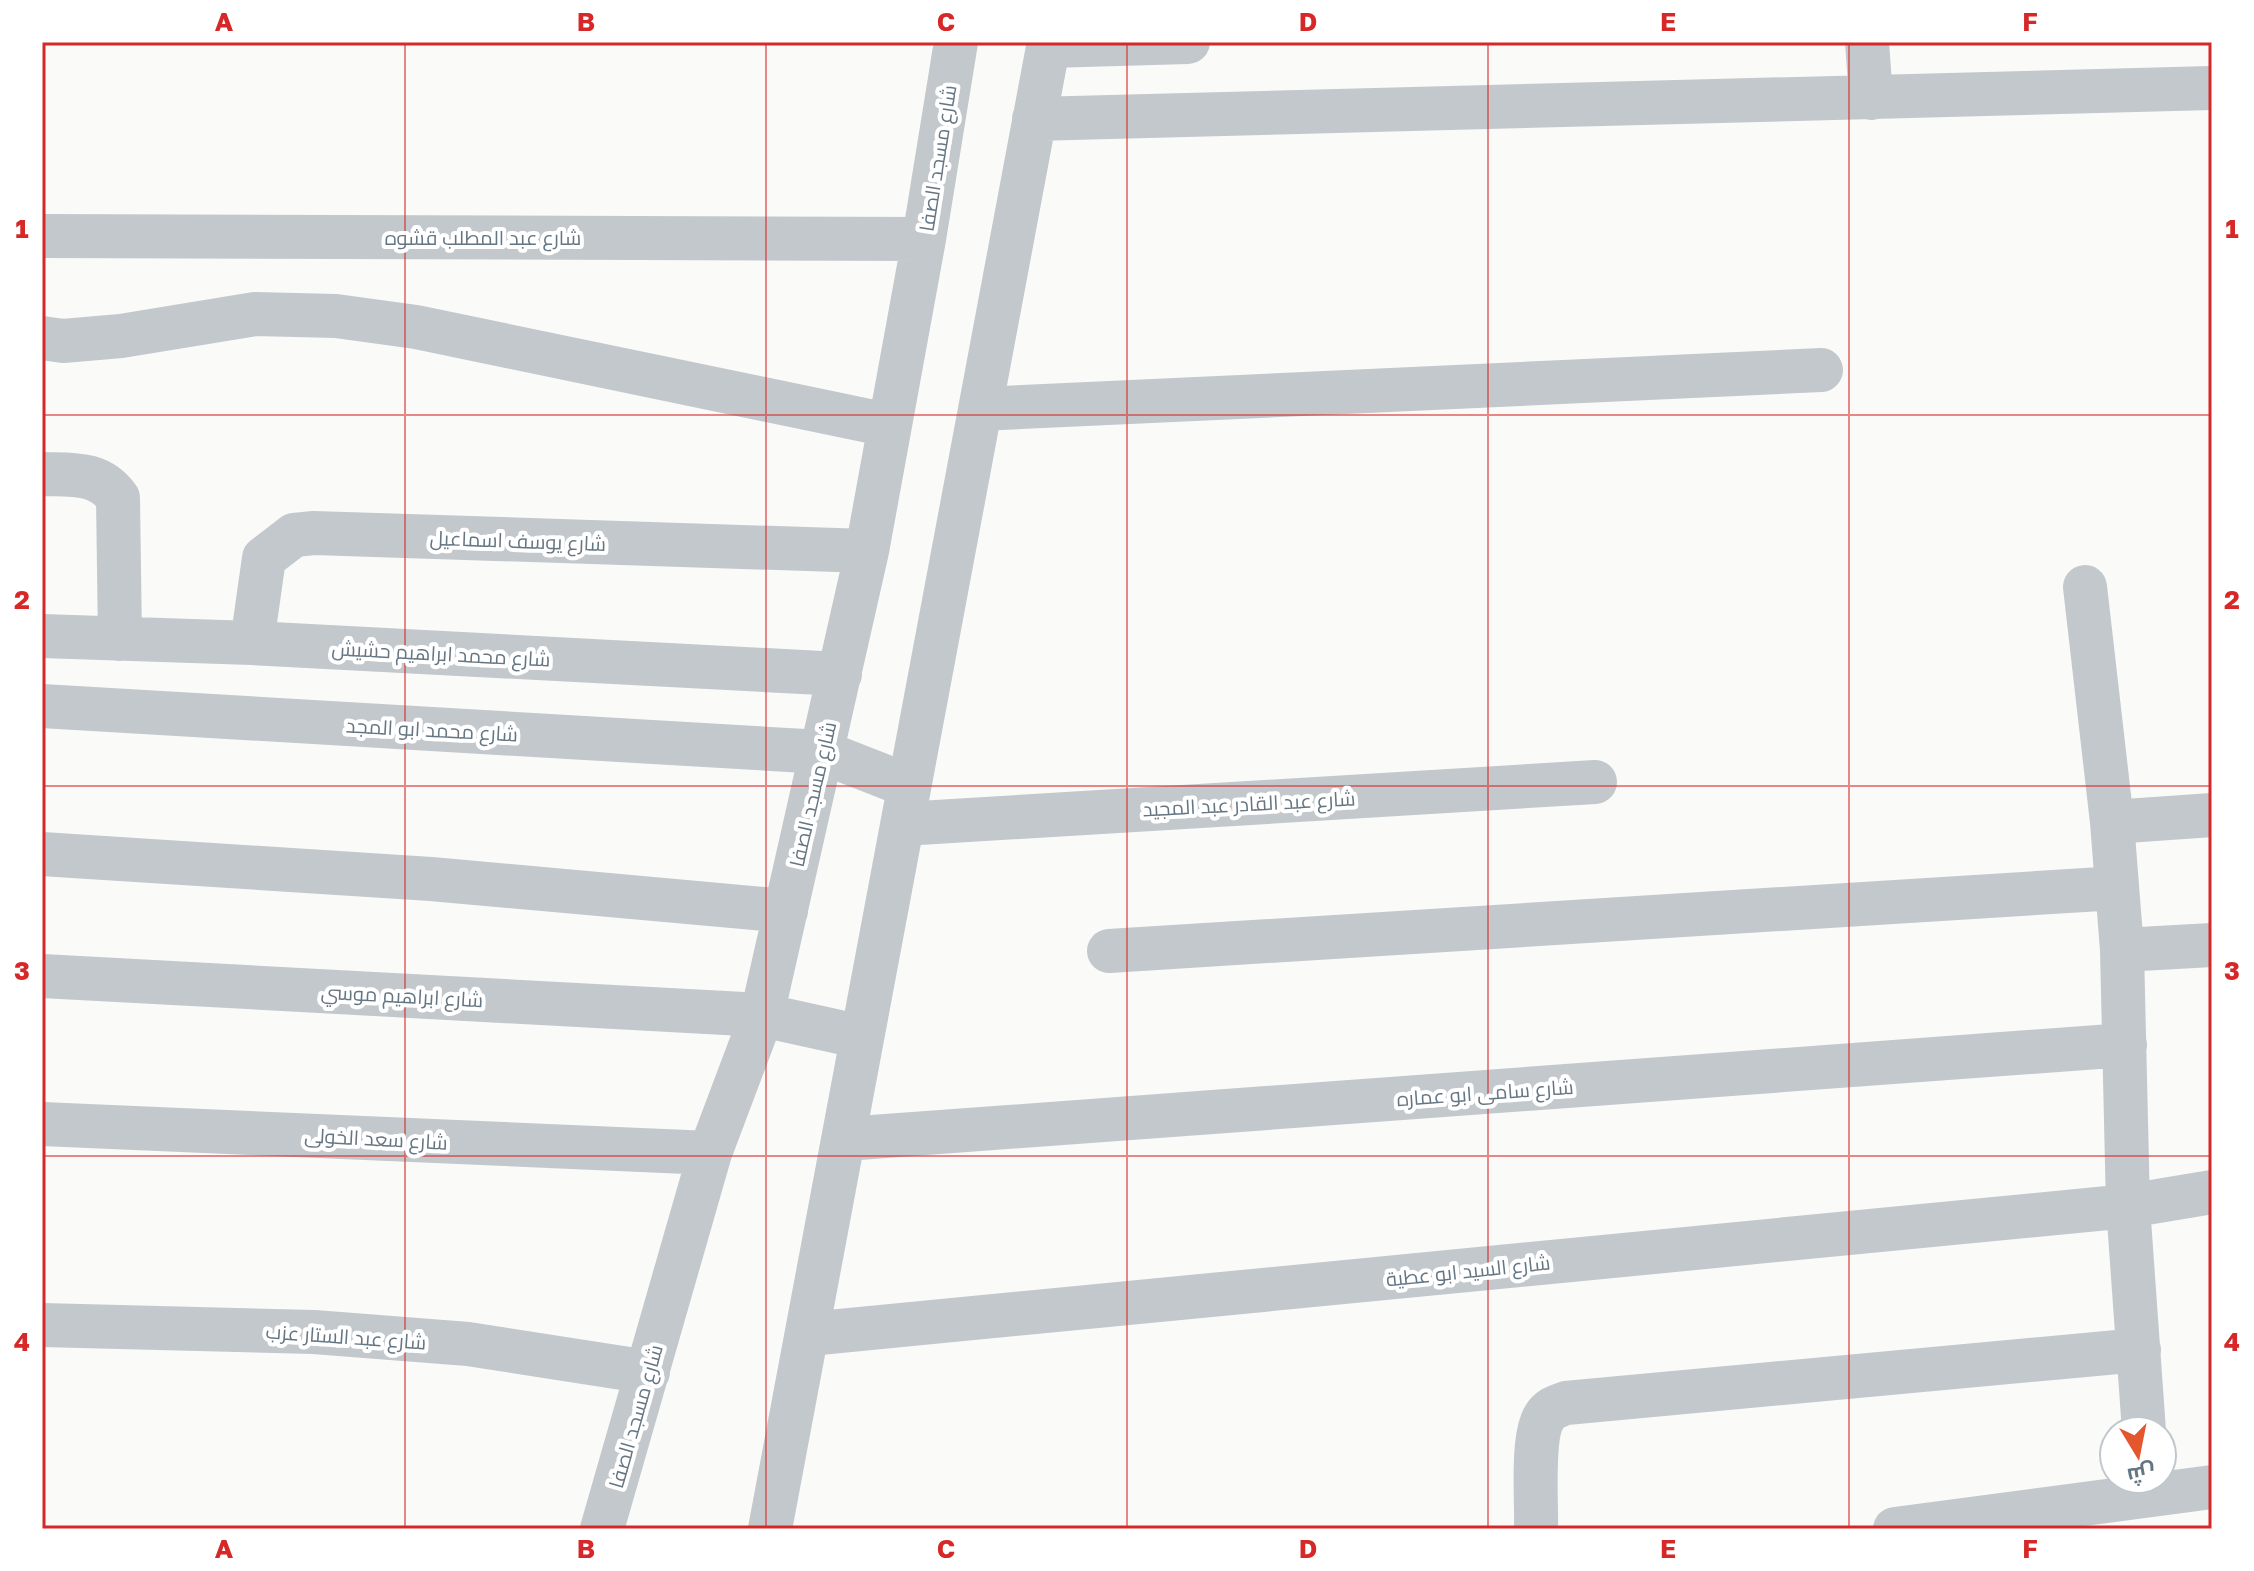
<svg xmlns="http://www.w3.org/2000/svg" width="2254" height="1571" font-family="'Golos Text',Cairo,sans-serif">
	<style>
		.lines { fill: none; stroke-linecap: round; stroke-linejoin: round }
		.minor { stroke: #c3c8cc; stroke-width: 44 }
		.grid { fill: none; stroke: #d62828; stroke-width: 2; stroke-opacity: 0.55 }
		.labels { text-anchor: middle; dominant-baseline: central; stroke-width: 8; stroke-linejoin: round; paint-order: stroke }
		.street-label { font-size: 20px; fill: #657683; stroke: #fff }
		.neatline { fill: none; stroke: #d62828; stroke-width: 3 }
		.grid-label { font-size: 26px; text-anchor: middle; font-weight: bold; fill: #d62828 }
	</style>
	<rect width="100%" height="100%" fill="#fafaf8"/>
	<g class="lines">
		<path class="minor" d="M1867 42 1871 98
			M1048 46 1188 42
			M1034 119 2212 88
			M42 236 924 239
			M42 338 63 341 121 336 255 314 336 316 416 327 888 425
			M980 409 1821 370
			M42 474C72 475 99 471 118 498L120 639
			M2085 587 2112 822 2122 950 2128 1206 2144 1431
			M42 636 252 643 840 674
			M252 643 264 558 294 535 314 533 867 551
			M42 706 822 752 909 786
			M2112 822 2212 815
			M903 824 1595 782
			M42 854 431 879 786 911
			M2122 950 2212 945
			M1109 951 2117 888
			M42 976 762 1015 862 1037
			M42 1124 710 1153
			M845 1139 2125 1045
			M42 1325 314 1332 468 1344 648 1372
			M809 1334 2128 1206 2212 1192
			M602 1529 710 1153 762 1015 867 551 924 239 956 42
			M770 1529 1049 42
			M1536 1529C1537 1503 1531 1436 1545 1416 1550 1408 1558 1406 1566 1403L2139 1350
			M1895 1529 2212 1487"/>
	</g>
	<path class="grid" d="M405 42V1529M766 42V1529M1127 42V1529M1488 42V1529M1849 42V1529M42 415H2212M42 786H2212M42 1156H2212"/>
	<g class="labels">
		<g class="street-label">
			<text transform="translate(937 158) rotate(-81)">شارع مسجد الصفا</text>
			<text x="483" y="237">شارع عبد المطلب قشوه</text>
			<text transform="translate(518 540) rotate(2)">شارع يوسف اسماعيل</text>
			<text transform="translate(441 653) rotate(3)">شارع محمد ابراهيم حشيش</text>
			<text transform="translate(432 729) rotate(3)">شارع محمد ابو المجد</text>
			<text transform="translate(812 794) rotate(-77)">شارع مسجد الصفا</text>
			<text transform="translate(1249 803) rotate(-3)">شارع عبد القادر عبد المجيد</text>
			<text transform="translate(402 995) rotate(3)">شارع ابراهيم موسي</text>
			<text transform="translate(1485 1092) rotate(-4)">شارع سامى ابو عماره</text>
			<text transform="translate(376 1138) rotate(3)">شارع سعد الخولى</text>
			<text transform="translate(1468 1270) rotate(-6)">شارع السيد ابو عطية</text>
			<text transform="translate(346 1336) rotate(4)">شارع عبد الستار عزب</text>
			<text transform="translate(635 1416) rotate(-74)">شارع مسجد الصفا</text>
		</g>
	</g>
	<rect width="2254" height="1571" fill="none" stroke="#ffffff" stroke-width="88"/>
	<g transform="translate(2138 1455) rotate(170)"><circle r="38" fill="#ffffff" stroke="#c1c8cd" stroke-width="2"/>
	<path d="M0-6L14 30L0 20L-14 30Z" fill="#e4572e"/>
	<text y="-12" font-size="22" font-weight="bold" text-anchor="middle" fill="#657683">ش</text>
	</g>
	<rect x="44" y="44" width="2166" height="1483" class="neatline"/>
	<g class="grid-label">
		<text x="224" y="31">A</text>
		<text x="586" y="31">B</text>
		<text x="946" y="31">C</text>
		<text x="1308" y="31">D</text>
		<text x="1668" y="31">E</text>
		<text x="2030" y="31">F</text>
		<text x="22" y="238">1</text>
		<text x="2232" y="238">1</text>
		<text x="22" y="609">2</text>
		<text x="2232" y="609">2</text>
		<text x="22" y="980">3</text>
		<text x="2232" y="980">3</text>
		<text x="22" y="1351">4</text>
		<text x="2232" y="1351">4</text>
		<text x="224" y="1558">A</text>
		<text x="586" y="1558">B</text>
		<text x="946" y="1558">C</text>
		<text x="1308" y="1558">D</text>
		<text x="1668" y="1558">E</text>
		<text x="2030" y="1558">F</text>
	</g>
</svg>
